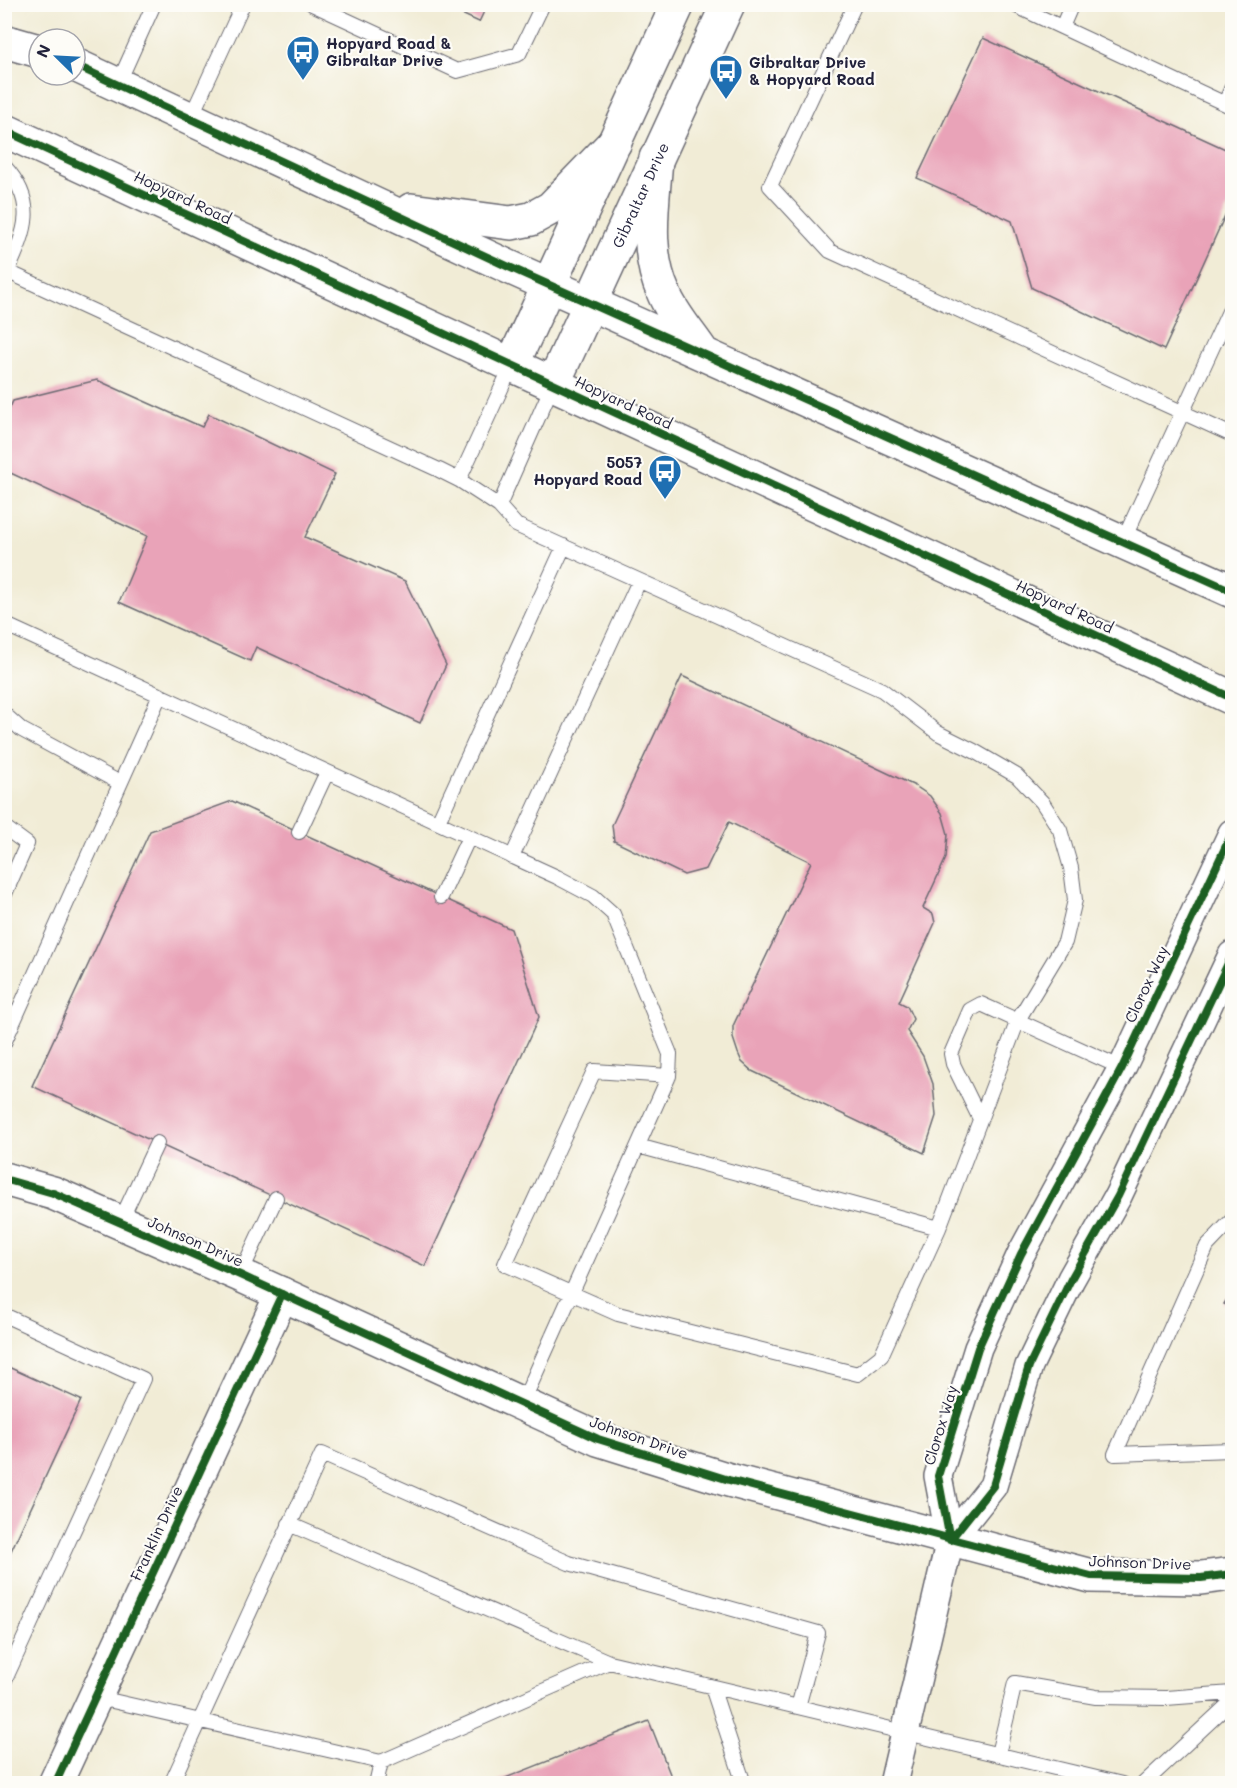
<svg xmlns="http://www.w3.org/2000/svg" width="1237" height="1788" font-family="Mali,sans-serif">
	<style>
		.building { fill: #e9a3b8 }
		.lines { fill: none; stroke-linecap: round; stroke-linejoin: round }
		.service-casing { stroke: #6a6971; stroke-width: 16 }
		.minor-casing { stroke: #6a6971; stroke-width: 30 }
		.tertiary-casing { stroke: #6a6971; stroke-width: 36 }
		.secondary-casing { stroke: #6a6971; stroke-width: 36 }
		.service { stroke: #fff; stroke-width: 14 }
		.minor { stroke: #fff; stroke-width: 27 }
		.tertiary { stroke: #fff; stroke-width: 33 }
		.secondary { stroke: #fff; stroke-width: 33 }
		.cycleway-casing { stroke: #fdfcf7; stroke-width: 11 }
		.cycleway { stroke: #1b5e20; stroke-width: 8 }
		.labels { text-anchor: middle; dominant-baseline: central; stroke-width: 4.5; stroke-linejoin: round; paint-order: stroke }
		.poi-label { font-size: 15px; font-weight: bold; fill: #22223b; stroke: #fdfcf7; text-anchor: start }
		.street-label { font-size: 15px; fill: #22223b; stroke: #fdfcf7 }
	</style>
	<rect width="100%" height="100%" fill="#fdfcf7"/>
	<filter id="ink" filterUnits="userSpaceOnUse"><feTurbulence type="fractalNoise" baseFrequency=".0167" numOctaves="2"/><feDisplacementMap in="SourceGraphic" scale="12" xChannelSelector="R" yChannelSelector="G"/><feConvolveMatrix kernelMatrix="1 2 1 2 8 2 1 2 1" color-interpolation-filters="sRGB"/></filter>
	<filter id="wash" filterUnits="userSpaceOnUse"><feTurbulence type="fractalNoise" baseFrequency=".008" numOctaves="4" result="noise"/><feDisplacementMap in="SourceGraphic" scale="24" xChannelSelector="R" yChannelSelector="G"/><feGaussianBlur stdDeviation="1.35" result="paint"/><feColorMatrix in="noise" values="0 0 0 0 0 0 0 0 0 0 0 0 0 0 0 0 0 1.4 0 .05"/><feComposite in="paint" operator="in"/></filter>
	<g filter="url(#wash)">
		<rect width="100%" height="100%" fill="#f1ecd6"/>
		<g id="blocks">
			<path class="building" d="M442 5H487L479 22Z
				M983 38 1232 152V200L1164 350 1032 288 1012 221 917 178Z
				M97 380 202 427 209 414 335 474 305 537 405 581 446 665 420 723 256 647 250 661 119 602 147 536 4 470V421L13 401Z
				M682 676 915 786 930 796 942 813 948 834 946 858 923 908 933 914 935 923 899 1002 907 1006 913 1019 907 1031 923 1056 933 1084 936 1116 924 1153 752 1071 742 1062 738 1053 733 1038V1026L811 862 729 822 706 869 684 875 614 841 612 825Z
				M232 801 511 929 539 1017 425 1266 32 1086 150 831Z
				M1232 1291V1308L1224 1304Z
				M4 1365 81 1400 4 1566Z
				M649 1721 674 1784H499L498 1781Z"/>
		</g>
	</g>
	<g filter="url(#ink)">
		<use href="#blocks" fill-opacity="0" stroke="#6a6971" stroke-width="1.5"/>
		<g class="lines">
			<defs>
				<path id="service" d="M312 4 457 71 519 54 543 4
					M855 4 770 186 830 251 1232 435
					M1012 4 1232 107
					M1062 27 1072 4
					M118 84 154 4
					M1225 103 1232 87
					M190 119 243 4
					M4 166C41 206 23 236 5 277
					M4 270 439 470 459 480 499 506 516 525 882 690 938 733 974 751 1017 776 1042 802 1060 830 1071 868 1075 900 1065 942 1018 1020 939 1228 881 1356 858 1374 618 1314 505 1264 594 1071 669 1076
					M459 480 512 365
					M499 506 553 384
					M1123 541 1232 305
					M4 624 557 877 593 896 613 914 670 1054 669 1076 522 1404
					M4 714 22 730 120 783
					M438 822 564 546
					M4 827 27 844 4 896
					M299 832 327 772
					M512 857 639 581
					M441 897 469 837
					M4 1043 160 695
					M980 1119 953 1064 951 1054 970 1010 981 1004 1122 1068
					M638 1146 939 1228
					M1232 1220 1207 1246 1115 1454 1232 1450
					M120 1222 157 1143
					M240 1275 276 1198
					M4 1315 143 1379 4 1682
					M289 1524 609 1662 1122 1784
					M712 1687 744 1784
					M95 1697 381 1762 609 1662
					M998 1754 1015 1683 1096 1697 1166 1698 1232 1693
					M171 1784 322 1454 569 1563 818 1633 798 1707
					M376 1784 381 1762
					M1143 1784 1232 1701"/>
				<path id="minor" d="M950 1540 993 1486 1029 1366 1071 1279 1118 1196 1232 955
					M893 1784 950 1540 938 1476 978 1348 1021 1254 1122 1068 1232 833"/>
				<g id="tertiary">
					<path d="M512 365 678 4"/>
					<path id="s1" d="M553 384 728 4"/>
					<path d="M4 1179 53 1193 240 1275 598 1439 729 1480 1091 1576 1201 1578 1232 1574"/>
					<path d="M55 1784 282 1294"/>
				</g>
				<path id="secondary" d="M4 41 39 51
					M75 65 509 267 1232 591
					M4 130 1232 698
					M656 158C653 204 644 251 664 294 673 315 690 334 702 352
					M411 210 511 223 531 219 551 208 615 142"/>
			</defs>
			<use href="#service" class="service-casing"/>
			<use href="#minor" class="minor-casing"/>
			<use href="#tertiary" class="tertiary-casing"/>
			<use href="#secondary" class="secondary-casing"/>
			<use href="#service" class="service"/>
			<use href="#minor" class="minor"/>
			<use href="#tertiary" class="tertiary"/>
			<use href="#secondary" class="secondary"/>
			<defs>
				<path id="cycleway" d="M75 65 509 267 1232 591
					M4 130 1232 698
					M4 1179 53 1193 240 1275 598 1439 729 1480 1091 1576 1201 1578 1232 1574
					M950 1540 938 1476 978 1348 1021 1254 1122 1068 1232 833
					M950 1540 993 1486 1029 1366 1071 1279 1118 1196 1232 955
					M55 1784 282 1294"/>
			</defs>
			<use href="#cycleway" class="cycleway-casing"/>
			<use href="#cycleway" class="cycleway"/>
		</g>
	</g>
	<defs>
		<symbol id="bus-pin" viewBox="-11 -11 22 30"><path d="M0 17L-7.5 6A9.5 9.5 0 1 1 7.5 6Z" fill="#1f6fb2" stroke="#fdfcf7"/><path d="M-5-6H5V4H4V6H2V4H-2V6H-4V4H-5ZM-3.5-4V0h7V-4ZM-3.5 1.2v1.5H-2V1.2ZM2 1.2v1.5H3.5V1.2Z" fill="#fff"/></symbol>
	</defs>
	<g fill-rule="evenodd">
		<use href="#bus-pin" x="284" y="33" width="38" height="52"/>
		<use href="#bus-pin" x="707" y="52" width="38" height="52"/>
		<use href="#bus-pin" x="646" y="452" width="38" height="52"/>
	</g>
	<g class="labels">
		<g class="poi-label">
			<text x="326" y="43">Hopyard Road &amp;<tspan x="326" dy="17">Gibraltar Drive</tspan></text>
			<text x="749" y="62">Gibraltar Drive<tspan x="749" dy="17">&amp; Hopyard Road</tspan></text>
			<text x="642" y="462" text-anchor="end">5057<tspan x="642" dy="17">Hopyard Road</tspan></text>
		</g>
		<g class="street-label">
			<text stroke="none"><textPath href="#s1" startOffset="208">Gibraltar Drive</textPath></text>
			<text transform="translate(183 197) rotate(25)">Hopyard Road</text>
			<text transform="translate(624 402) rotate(25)">Hopyard Road</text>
			<text transform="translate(1065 606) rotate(25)">Hopyard Road</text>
			<text transform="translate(1146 984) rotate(-65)">Clorox Way</text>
			<text transform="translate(196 1241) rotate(24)">Johnson Drive</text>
			<text transform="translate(940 1425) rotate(-73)">Clorox Way</text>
			<text transform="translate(639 1437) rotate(19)">Johnson Drive</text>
			<text transform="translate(156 1533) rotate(-65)">Franklin Drive</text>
			<text transform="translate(1140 1562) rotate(2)">Johnson Drive</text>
		</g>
	</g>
	<rect width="1237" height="1788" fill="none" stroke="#fdfcf7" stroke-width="24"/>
	<g transform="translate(57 57) rotate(294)"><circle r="28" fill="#fdfcf7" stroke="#a5a5ac" stroke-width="1.5"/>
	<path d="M0-4.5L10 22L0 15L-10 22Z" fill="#1f6fb2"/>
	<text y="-9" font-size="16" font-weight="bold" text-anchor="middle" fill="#22223b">N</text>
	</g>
</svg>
